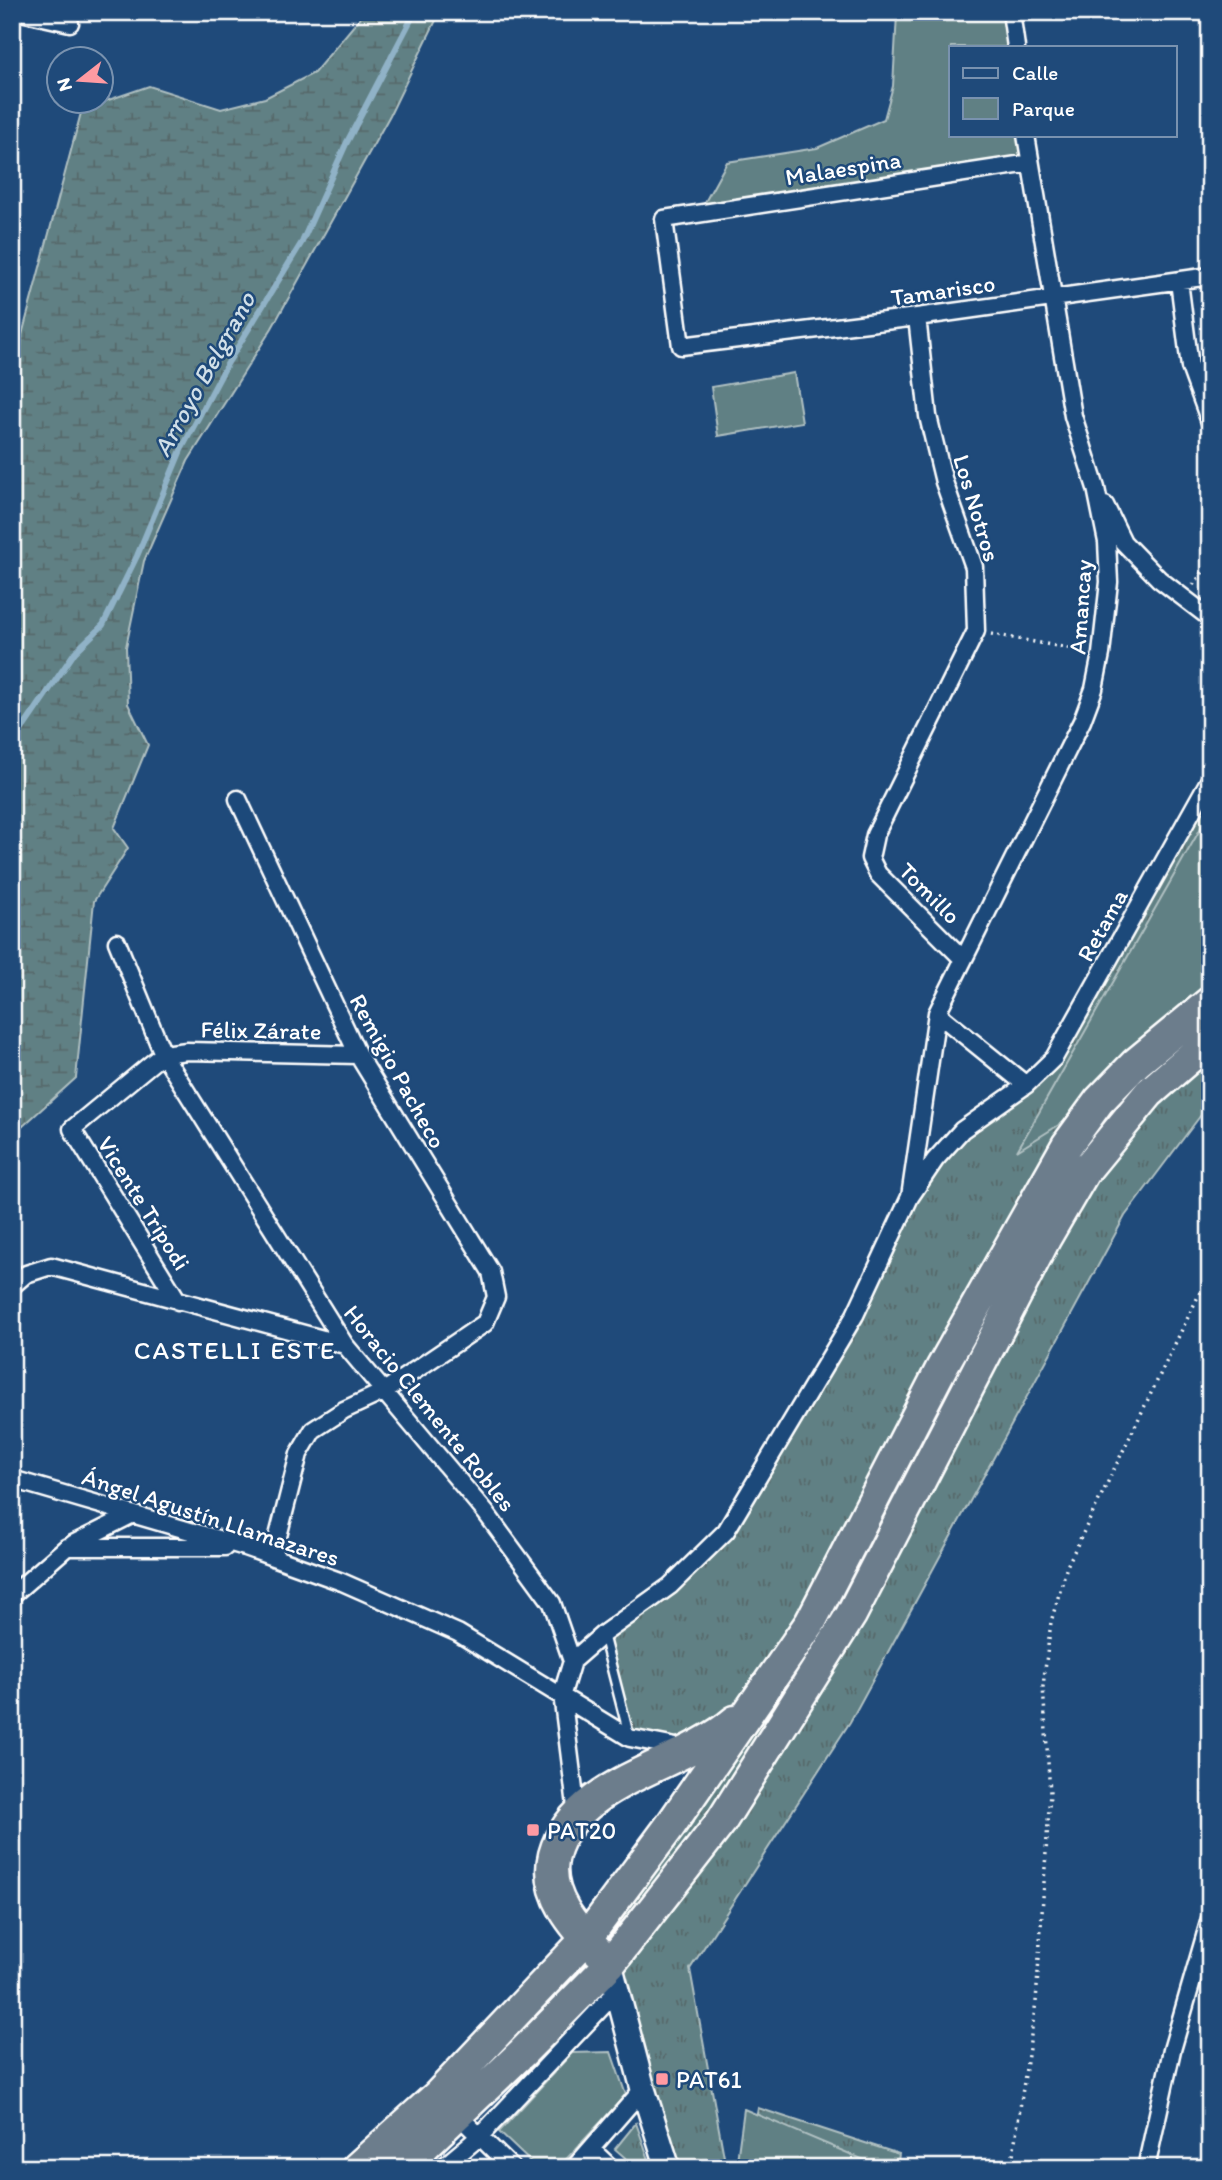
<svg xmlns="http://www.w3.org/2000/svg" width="1222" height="2180" font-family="Itim,sans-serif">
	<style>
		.grass { fill: url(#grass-tufts); stroke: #b0c0c2; stroke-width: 2 }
		.wetland { fill: url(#wetland-marsh); stroke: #b0c0c2; stroke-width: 2 }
		.park { fill: #608084; stroke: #b0c0c2; stroke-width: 2 }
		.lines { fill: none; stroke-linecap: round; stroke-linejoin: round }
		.stream { stroke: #90b2c7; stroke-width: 6 }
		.lane-casing { stroke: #fff; stroke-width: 13 }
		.street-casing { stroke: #fff; stroke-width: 21 }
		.secondary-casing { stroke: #fff; stroke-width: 28 }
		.highway-casing { stroke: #fff; stroke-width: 35 }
		.path { stroke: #fff; stroke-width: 3.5; stroke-dasharray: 2 5; stroke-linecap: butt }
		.lane { stroke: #1f4a7a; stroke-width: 8 }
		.street { stroke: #1f4a7a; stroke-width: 16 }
		.secondary { stroke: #1f4a7a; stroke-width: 23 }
		.highway { stroke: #6c7d8c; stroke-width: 30 }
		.poi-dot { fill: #ff9aa2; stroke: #1f4a7a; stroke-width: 2.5 }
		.labels { text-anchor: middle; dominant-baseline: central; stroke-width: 5; stroke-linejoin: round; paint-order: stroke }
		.street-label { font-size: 24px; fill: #fff; stroke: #1f4a7a }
		.poi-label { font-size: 24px; fill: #fff; stroke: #1f4a7a; text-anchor: start }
		.water-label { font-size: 26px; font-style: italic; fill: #d1dfe8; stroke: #1f4a7a }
		.neighbourhood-label { font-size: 26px; letter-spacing: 2px; fill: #fff; stroke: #1f4a7a }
	</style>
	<defs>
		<pattern id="grass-tufts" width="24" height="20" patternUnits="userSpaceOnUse" patternTransform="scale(1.75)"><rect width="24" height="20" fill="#608084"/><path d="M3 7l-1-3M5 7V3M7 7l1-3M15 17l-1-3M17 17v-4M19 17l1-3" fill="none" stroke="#57696b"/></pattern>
		<pattern id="wetland-marsh" width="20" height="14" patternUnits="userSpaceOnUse" patternTransform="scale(1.75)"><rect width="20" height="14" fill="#608084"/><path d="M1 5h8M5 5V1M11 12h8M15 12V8" fill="none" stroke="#57696b"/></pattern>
	</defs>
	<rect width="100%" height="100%" fill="#1f4a7a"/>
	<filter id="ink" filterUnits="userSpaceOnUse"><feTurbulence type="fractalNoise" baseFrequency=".0143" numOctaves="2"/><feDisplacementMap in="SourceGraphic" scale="14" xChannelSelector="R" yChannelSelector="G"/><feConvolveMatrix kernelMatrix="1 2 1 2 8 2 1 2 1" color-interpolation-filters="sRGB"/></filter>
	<g filter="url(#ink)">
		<path class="grass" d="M1210 779V1103L1125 1216 850 1722 690 1969 726 2168H668L618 1990 586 1939 753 1707 694 1749 630 1738 603 1634 726 1531 935 1160 1043 1071Z
			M758 2108 899 2154 897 2168H748Z
			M636 2123 652 2168H637L615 2149Z"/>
		<path class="wetland" d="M365 12H440L390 115 272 328 188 461 144 561 126 647 128 704 148 745 114 828 128 848 94 901 76 1078 12 1136V455L22 335 82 109 149 86 221 109 265 98 314 73Z"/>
		<path class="park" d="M916 12H1011L1016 47H951V135H1026L1030 163 699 213 727 162 817 148 884 119 893 86 897 14Z
			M794 373 802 422 718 436 711 387Z
			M1210 812V987L1147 1035 1065 1121 1017 1151Z
			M611 2052 626 2095 558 2168H537L499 2132 572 2053Z
			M744 2109 883 2168H736Z"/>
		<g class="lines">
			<path class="stream" d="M12 744 75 652 103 625 137 556 181 450 226 366 302 242 346 144 415 12"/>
			<defs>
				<path id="lane" d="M603 1634 629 1735"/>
				<path id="street" d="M21 12 70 23
					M1011 12 1016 47
					M1030 163 664 219 681 346 917 317 1210 276
					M1179 281 1190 367 1210 422
					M917 317 928 416 944 482 974 567 976 631 875 835 870 858 878 874 962 958
					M1105 505 1123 542 1159 579 1210 618
					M238 799 358 1055 491 1272 496 1297 485 1323 383 1392 344 1410 313 1430 299 1454 273 1556
					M117 942 163 1054 345 1345 486 1513 552 1603 572 1661 562 1694 577 1814
					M937 1013 1026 1085
					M163 1054 72 1129 178 1301
					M163 1054 187 1051 358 1055
					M910 1197 937 1013 1082 721 1094 689 1101 654 1109 582 1107 542 1096 488 1073 416 1026 135
					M12 1286 26 1274 51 1266 345 1345
					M12 1479 245 1547 342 1582 458 1633 630 1738 681 1748
					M73 1544 133 1514
					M12 1595 67 1547H225
					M572 1661 603 1634 670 1586 726 1531 855 1315 910 1197 935 1160 962 1130 1026 1085 1054 1058 1210 779
					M458 2115 512 2168
					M591 2149 611 2168
					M442 2168 479 2137 618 1990
					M574 2168 643 2089
					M1146 2168 1172 2050 1210 1919"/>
				<path id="secondary" d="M610 1964 643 2089 668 2168"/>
				<path id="highway" d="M600 1953C575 1928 544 1894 554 1855 574 1780 682 1767 735 1721
					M357 2168 437 2096 586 1939 670 1826 810 1623 942 1367 1067 1145 1099 1101 1136 1063 1210 1002
					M401 2168 522 2053 610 1964 721 1822 851 1615 1045 1239 1084 1172 1149 1093 1210 1040"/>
			</defs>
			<use href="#lane" class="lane-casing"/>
			<use href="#street" class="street-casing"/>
			<use href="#secondary" class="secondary-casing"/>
			<use href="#highway" class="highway-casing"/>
			<path class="path" d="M1193 585 1210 563
				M991 634 1084 651
				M1011 2168 1036 2002 1050 1793 1043 1686 1051 1622 1067 1566 1210 1272"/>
			<use href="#lane" class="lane"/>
			<use href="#street" class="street"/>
			<use href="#secondary" class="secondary"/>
			<use href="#highway" class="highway"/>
		</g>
	</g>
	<g class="poi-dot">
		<rect x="526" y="1823" width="14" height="14" rx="3.5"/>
		<rect x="655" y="2072" width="14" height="14" rx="3.5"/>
	</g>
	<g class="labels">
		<g class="street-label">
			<text transform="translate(843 168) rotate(-9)">Malaespina</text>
			<text transform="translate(943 290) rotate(-8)">Tamarisco</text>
			<text transform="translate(977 508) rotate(73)">Los Notros</text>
			<text transform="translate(1080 607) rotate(-86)">Amancay</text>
			<text transform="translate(930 893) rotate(45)">Tomillo</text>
			<text transform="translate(1102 925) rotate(-61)">Retama</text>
			<text transform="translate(261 1030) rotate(1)">Félix Zárate</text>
			<text transform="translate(398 1071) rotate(61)">Remigio Pacheco</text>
			<text transform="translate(144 1203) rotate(58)">Vicente Trípodi</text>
			<text transform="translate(430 1408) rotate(51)">Horacio Clemente Robles</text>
			<text transform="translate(211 1517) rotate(18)">Ángel Agustín Llamazares</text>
		</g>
		<g class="poi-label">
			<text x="547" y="1830">PAT20</text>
			<text x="676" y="2079">PAT61</text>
		</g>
		<g class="water-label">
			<text transform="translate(204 374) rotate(-61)">Arroyo Belgrano</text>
		</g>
		<g class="neighbourhood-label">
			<text x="235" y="1350">CASTELLI ESTE</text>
		</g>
	</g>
	<rect width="1222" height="2180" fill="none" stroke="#1f4a7a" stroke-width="42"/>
	<rect x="21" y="21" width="1180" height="2138" fill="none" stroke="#fff" stroke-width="2.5" filter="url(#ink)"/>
	<rect x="949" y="46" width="228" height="91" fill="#1f4a7a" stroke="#7992af" stroke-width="2"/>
	<rect x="963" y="68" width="35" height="10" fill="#1f4a7a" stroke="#7992af" stroke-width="2"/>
	<text x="1012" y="80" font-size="21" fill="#ffffff">Calle</text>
	<rect x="963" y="98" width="35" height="21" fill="#608084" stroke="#7992af" stroke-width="2"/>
	<text x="1012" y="116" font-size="21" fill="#ffffff">Parque</text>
	<g transform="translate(80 80) rotate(253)"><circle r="33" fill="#1f4a7a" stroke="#7992af" stroke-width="2"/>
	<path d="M0-5L12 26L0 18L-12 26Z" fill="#ff9aa2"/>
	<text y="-10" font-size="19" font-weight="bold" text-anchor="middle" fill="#ffffff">N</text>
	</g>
</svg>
